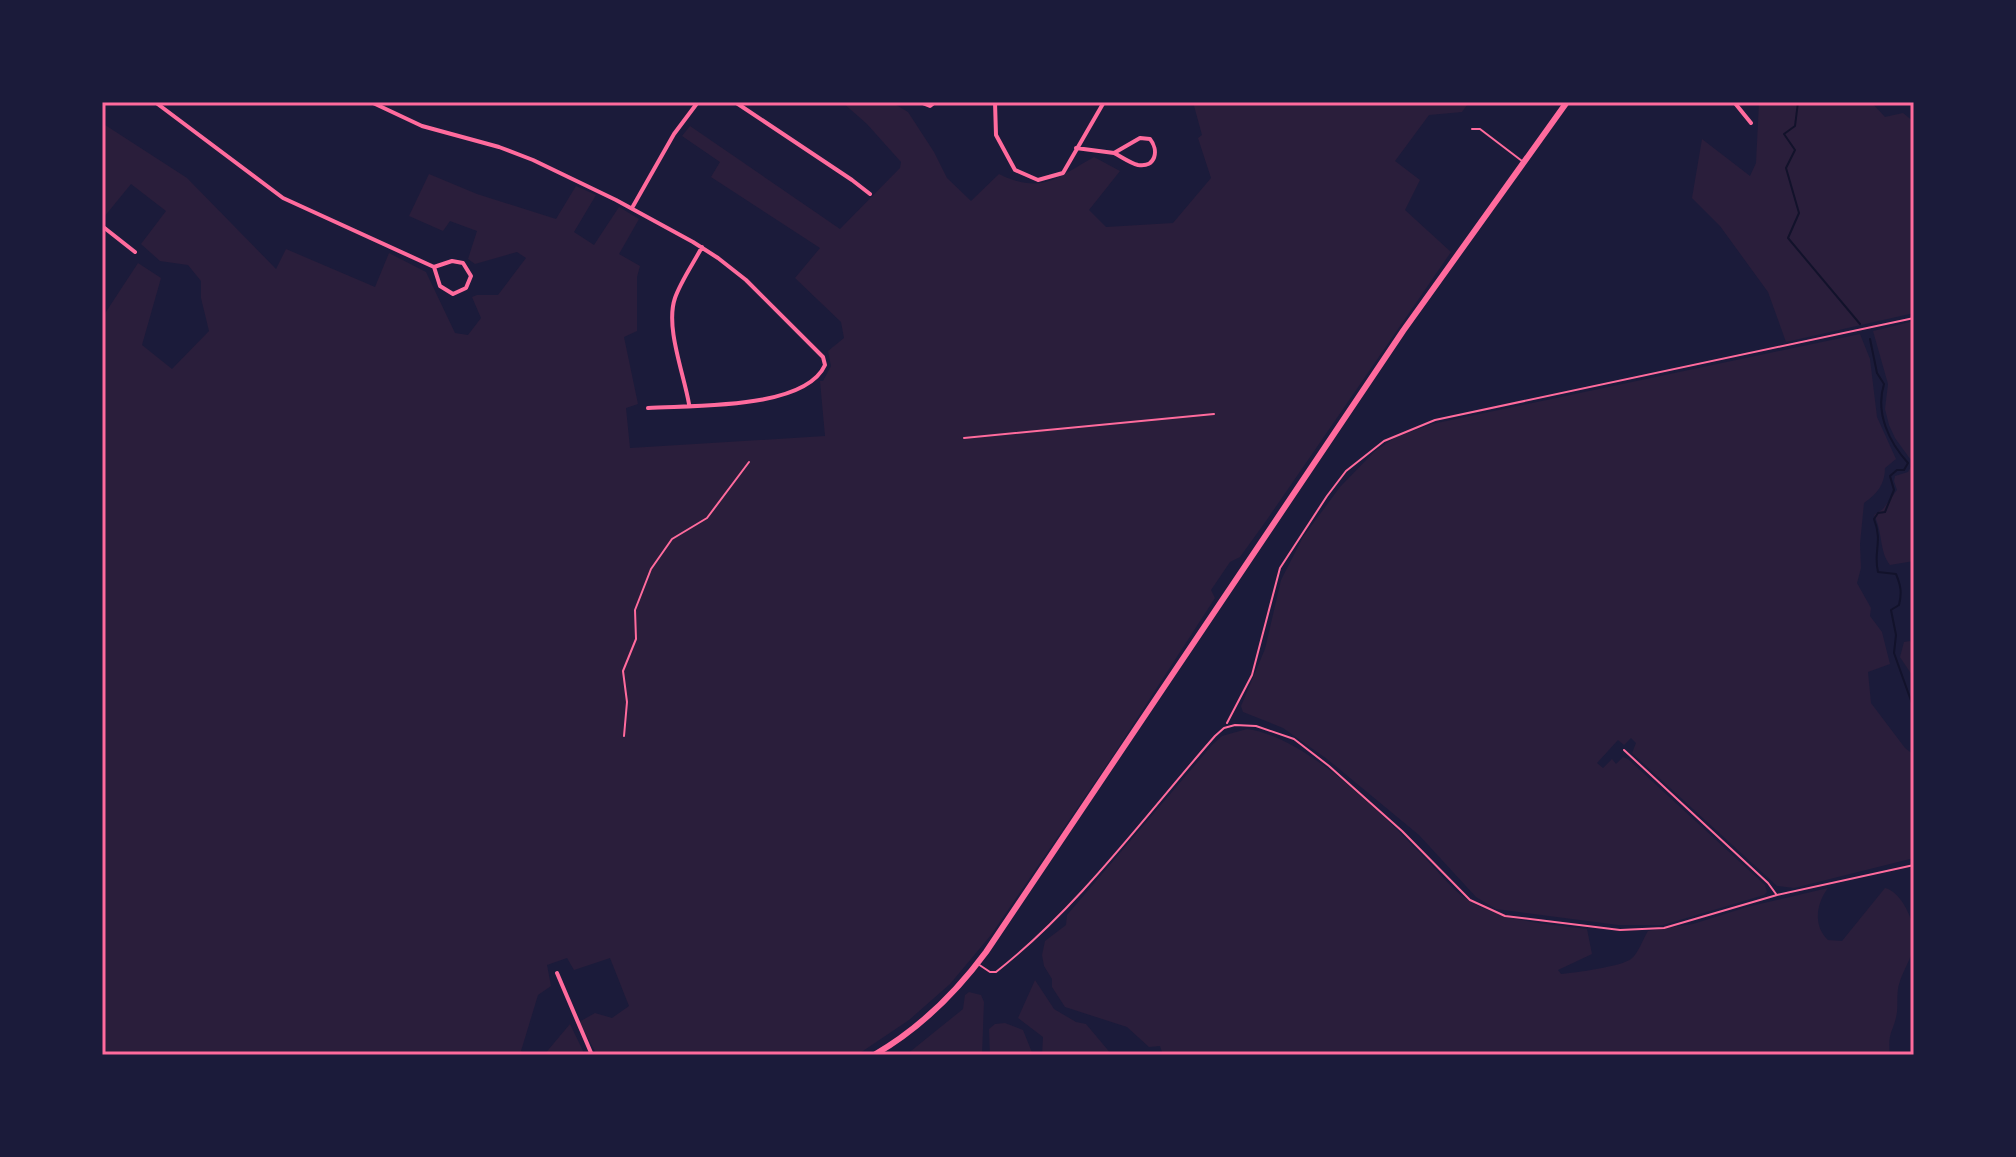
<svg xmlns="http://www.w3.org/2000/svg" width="2016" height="1157" font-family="'Open Sans',sans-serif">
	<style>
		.green { fill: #2a1e3b }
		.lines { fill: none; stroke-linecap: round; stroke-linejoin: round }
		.stream { stroke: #12122b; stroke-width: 2 }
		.path { stroke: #ff6b9d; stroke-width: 2 }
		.service { stroke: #ff6b9d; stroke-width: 2 }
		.minor { stroke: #ff6b9d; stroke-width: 4 }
		.secondary { stroke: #ff6b9d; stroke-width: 6 }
		.neatline { fill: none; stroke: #ff6b9d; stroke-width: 3 }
	</style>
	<rect width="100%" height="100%" fill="#1b1b3a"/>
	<path class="green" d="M842 102H891L908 112 934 152 947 178 971 201 999 174C1042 195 1056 178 1094 157L1120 171 1089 210 1106 227 1173 223 1211 178 1198 138 1202 135 1193 102H1469L1462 112 1429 115 1395 161 1420 180 1405 210 1451 252 1266 521 1240 557 1230 562 1211 590 1215 598 1114 754 991 935 950 984 909 1020 857 1055H597L579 1022 595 1013 612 1018 629 1006 610 958 574 970 567 958 547 965 551 986 538 995 521 1051 525 1055H102V318L138 263 161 278 142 345 172 369 209 331 201 298V281L188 265 160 261 141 244 166 211 131 184 104 217 102 216V123L187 178 276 269 286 249 375 287 389 253 426 272 455 333 468 335 481 318 472 297 477 295H498L526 258 517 252 475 264 468 259 477 231 450 221 443 231 409 216 429 174 477 194 556 219 576 186 596 195 574 232 594 245 619 207 639 219 619 254 640 266 637 277V331L624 337 638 404 626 408 630 448 825 436 820 381H823L831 366 828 351 844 338 841 322 795 278 820 248 711 177 720 162 682 136 690 126 840 229 900 168 901 162 867 124Z
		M1759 102H1871L1885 117 1903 113 1914 122V313L1786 342 1768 292 1720 226 1692 198 1702 139 1750 176 1756 163Z
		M1914 321V561L1890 565C1879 551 1883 532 1874 515L1883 509 1897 490 1894 481 1895 476 1908 472 1913 463 1895 438 1889 425 1885 409 1888 384 1873 331Z
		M1860 334 1870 359 1877 417 1896 459 1885 468C1885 484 1877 494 1864 503L1860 544 1861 568 1857 583 1871 608 1870 616 1882 632 1890 664 1868 672 1871 703 1905 748 1914 755V858L1794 888 1777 886 1632 753 1636 743 1631 738 1624 745 1618 740 1597 763 1603 768 1612 759 1616 764 1623 757 1628 759 1765 885 1767 892 1764 895 1663 925H1618L1496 909 1476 897 1419 835 1327 759 1283 728 1243 712 1241 706 1265 649 1281 580 1303 537 1340 487 1375 451 1396 437 1432 424Z
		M1910 641 1914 647V678L1900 657 1904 642Z
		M1247 729C1307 737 1382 814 1424 857 1439 872 1455 894 1473 903 1507 922 1549 924 1587 929L1592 954 1558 970 1561 974C1574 973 1623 966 1631 959 1638 954 1643 939 1648 931L1693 924 1747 907 1828 888C1816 904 1813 926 1828 940L1842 941 1885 888C1904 893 1917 927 1914 945 1912 957 1904 969 1900 981 1896 992 1898 1001 1897 1012 1894 1032 1887 1031 1890 1055H1163L1160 1046 1149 1047 1127 1027 1065 1007 1052 987V979L1044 966 1042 955 1045 941 1066 925 1067 915 1212 745 1222 736Z
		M1035 980 1054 1009 1076 1022 1086 1024 1112 1055H1042L1043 1037 1018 1018Z
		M969 992 981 995 984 1002 982 1055H906L963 1009 965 995Z
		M1005 1023 1023 1030 1033 1055H990L989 1029 995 1024Z
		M570 1024 585 1055H544Z"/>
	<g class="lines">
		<path class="stream" d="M1798 102 1795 126 1784 134 1795 150 1786 168 1799 213 1788 238 1860 324
			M1870 339 1877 373 1884 384C1875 413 1889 442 1908 463L1904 470H1897L1890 476 1894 490 1885 512 1878 513 1874 519C1883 542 1873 552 1878 572L1896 574C1901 586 1902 593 1899 605L1891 610 1896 635 1894 653 1914 709
			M1914 729V736"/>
		<path class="path" d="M964 438 1214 414
			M1227 723 1252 675 1280 568 1327 496 1346 471 1384 441 1435 420 1914 318
			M624 736 627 702 623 671 636 639 635 610 651 569 672 539 707 518 749 462"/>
		<path class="service" d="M1472 129H1480L1522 161
			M1624 750 1768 883 1776 894
			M978 964 990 972H996C1080 906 1144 817 1215 736L1224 728 1235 725 1256 726 1294 739 1329 766 1402 831 1470 900 1505 916 1620 930 1664 928 1777 895 1914 865"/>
		<path class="minor" d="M155 102 283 198 434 267
			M371 102 422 126 499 147 533 160 616 200 693 242 718 258 746 280 823 357 825 365C805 410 692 405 648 408
			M735 102 852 180 870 194
			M920 102 930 106 935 102
			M995 102 996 135 1015 170 1038 180 1063 173 1104 102
			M1734 102 1751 123
			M1076 148 1114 153 1140 138 1150 139C1159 150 1156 168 1138 165 1130 163 1122 157 1114 153
			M632 208 674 134 698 102
			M102 226 135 252
			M452 261 463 263 471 276 466 288 453 294 440 286 434 267Z
			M689 404C684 374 665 327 675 298 681 281 693 264 702 247
			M557 973 592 1055"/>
		<path class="secondary" d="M874 1055C919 1029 955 994 986 952L1403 331 1567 102"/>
	</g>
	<rect width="2016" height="1157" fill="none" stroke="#1b1b3a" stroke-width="208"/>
	<rect x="104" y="104" width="1808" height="949" class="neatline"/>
</svg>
